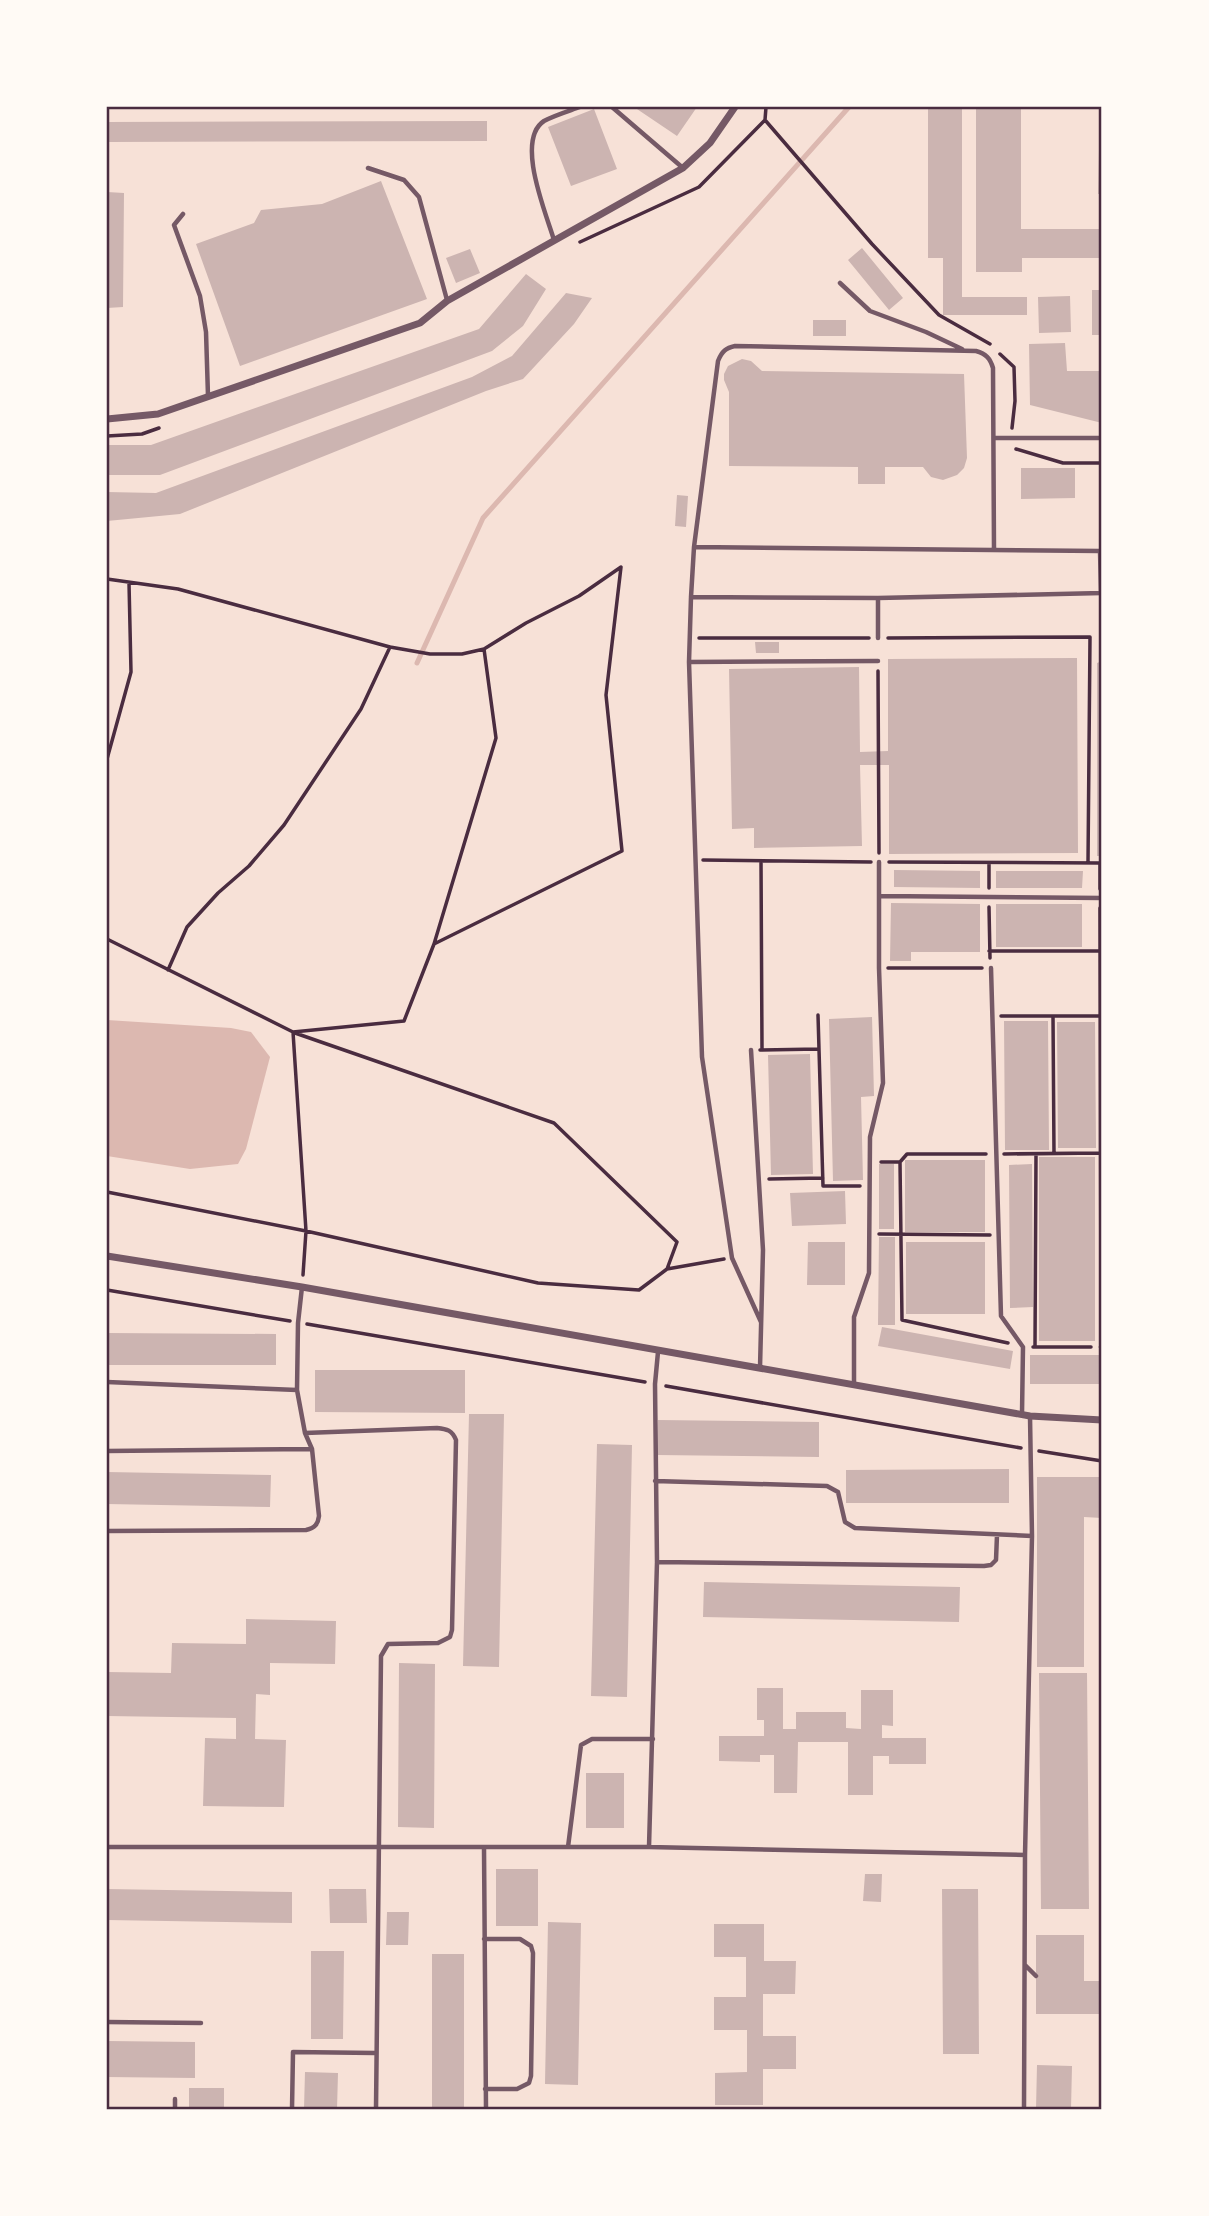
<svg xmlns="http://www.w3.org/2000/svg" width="1209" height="2216" font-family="Lato,sans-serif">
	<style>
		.water { fill: #dcb8b0 }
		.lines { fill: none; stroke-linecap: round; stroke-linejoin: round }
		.stream { stroke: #dcb8b0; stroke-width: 5 }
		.building { fill: #ccb4b1 }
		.path { stroke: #4a2c40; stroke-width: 3.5 }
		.service { stroke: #755966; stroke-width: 4.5 }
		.minor { stroke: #755966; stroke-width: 7 }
		.neatline { fill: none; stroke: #4a2c40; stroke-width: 2.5 }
	</style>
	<rect width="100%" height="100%" fill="#f7e1d7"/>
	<path class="water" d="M107 1020 231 1028 251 1032 270 1057 246 1149 238 1164 190 1169 107 1156Z"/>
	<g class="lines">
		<path class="stream" d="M417 663 483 518 849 107"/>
	</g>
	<path class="building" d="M634 107H697L677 136Z
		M928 107H962V297H1027V315H943V258H928Z
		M976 107H1021V229H1099V214H1102V258H1022V272H976Z
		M1100 107H1102V194H1098Z
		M594 109 617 169 571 186 548 127Z
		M487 121V141L107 142V122Z
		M381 181 427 299 240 366 196 244 254 223 261 210 322 204Z
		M107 192 124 193 123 307 107 308Z
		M862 248 903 298 889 310 848 260Z
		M470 249 480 273 456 283 446 258Z
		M526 274 546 289 523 326 492 351 160 475H107V445H151L479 329Z
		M1092 290H1102V335H1092Z
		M566 293 592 298 574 324 523 379 486 391 180 514 107 521V492L156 493 472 377 512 356Z
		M1070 296 1071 332 1039 333 1038 297Z
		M813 320H846V336H813Z
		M1065 343 1067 371H1102V423L1030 405 1029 344Z
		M742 359 751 361 762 371 964 374 967 458 964 468 957 475 943 480 931 477 923 467H885V484H858V467L729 466V392L724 380V374L728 366Z
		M1021 468H1075V498L1021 499Z
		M677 495 688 496 686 527 675 526Z
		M755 642H779V653H756Z
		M1077 658 1078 853 889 854V765H860L862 846 754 848V828L732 829 729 669 859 667 860 752 888 751V659Z
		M1102 661V856H1097V663Z
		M894 870 980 871V888L894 887Z
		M996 871H1083L1082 888H996Z
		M891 903 980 904V952H911V961H890Z
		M996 904H1082V947H996Z
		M872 1017 874 1096 861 1097 863 1180 833 1181 829 1019Z
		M1004 1021H1048L1049 1150H1005Z
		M1057 1022H1095L1096 1148H1058Z
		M810 1054 813 1174 771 1175 768 1055Z
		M1039 1157H1095V1341H1039Z
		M905 1160H985V1232H905Z
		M879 1164H894V1229H879Z
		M1032 1164 1033 1307 1010 1308 1009 1165Z
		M845 1191 846 1224 792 1226 790 1193Z
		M879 1237H895V1325H878Z
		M808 1242H845V1285H807Z
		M906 1242H985V1314H906Z
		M882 1327 1013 1351 1010 1369 878 1346Z
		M107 1333 276 1334V1365H107Z
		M1030 1355H1102L1101 1384H1030Z
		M315 1370H465V1413L315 1412Z
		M469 1414H504L499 1667 463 1666Z
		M658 1420 819 1422V1457L657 1455Z
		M597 1444 632 1445 627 1697 591 1696Z
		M1009 1469V1503H846V1470Z
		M107 1472 271 1475 270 1507 107 1504Z
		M1037 1477H1102V1518L1084 1517V1667H1037Z
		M704 1582 960 1587 959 1622 703 1617Z
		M246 1619 336 1621 335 1664 270 1663V1695L256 1694 255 1739 286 1740 284 1807 203 1806 205 1738 236 1739V1718L107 1716 108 1672 171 1673 172 1643 246 1644Z
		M399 1663 435 1664 434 1828 398 1827Z
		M1039 1673H1087L1089 1909H1041Z
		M757 1688H783V1729H796V1712H846V1728L861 1729V1690H893V1726L882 1725V1738H926V1764H889V1756H873V1795H848V1742H798L797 1793H774V1755H760V1762L719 1761V1736H764V1720H757Z
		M586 1773H624V1828H586Z
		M496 1869H538V1926H496Z
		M865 1874H882L881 1902 863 1901Z
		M107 1889 292 1892V1923L107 1920Z
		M329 1889H366L367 1923H330Z
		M942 1889H978L979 2054H943Z
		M387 1912H409L408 1945H386Z
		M548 1922 581 1923 578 2085 545 2084Z
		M714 1924H764V1961H796L795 1994H763V2036H796V2069H763V2105H715V2073L747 2072V2030H714V1997H746V1957H714Z
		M1036 1935H1084V1981H1102V2014H1036Z
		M311 1951H344L343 2039H311Z
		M432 1954H464V2109H432Z
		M107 2041 195 2042V2078L107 2077Z
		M1037 2065 1072 2066 1071 2109H1036Z
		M305 2072 338 2073 337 2109H304Z
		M189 2088H224V2109H189Z"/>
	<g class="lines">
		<path class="path" d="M766 107 765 120 872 244 939 315 990 344
			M580 242 699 187 765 120
			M1000 354 1014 367 1015 401 1012 428
			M107 436 142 434 159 428
			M1016 449 1063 463H1102
			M107 579 178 589 390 647
			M699 638H869
			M888 638 1090 637 1088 863
			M878 671 879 853
			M107 759 131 672 129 583
			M703 860 871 862
			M761 861 762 1048
			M889 862 1100 863V889
			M989 863V888
			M989 907 990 958
			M1100 908 1101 1337
			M107 939 293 1032 306 1231 303 1275
			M434 944 496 738 484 649
			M989 951H1100
			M888 968H982
			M168 970 187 927 218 893 249 866 284 825 361 709 390 647 430 654H462L484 649 526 623 579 596 621 567 606 695 622 851 434 944 404 1021 293 1032
			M818 1015 823 1186H860
			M1001 1016H1100
			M1053 1016 1054 1154
			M760 1050 819 1049
			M986 1154H907L900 1162 902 1320 1008 1343
			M1004 1154 1100 1153
			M881 1162H900
			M769 1179 823 1178
			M107 1192 306 1231 538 1283 639 1290 667 1269 677 1242 554 1123 295 1033
			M879 1234 990 1235
			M667 1269 724 1259
			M107 1290 290 1321
			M307 1324 645 1382
			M1033 1347H1091
			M1035 1347 1036 1154
			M666 1386 1021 1448
			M1039 1451 1102 1461"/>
		<path class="service" d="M612 107 683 168
			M368 168 404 180 419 197 447 300
			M183 214 174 225 200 296 206 332 208 396
			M554 240C546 213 515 140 544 121 555 115 569 111 580 107
			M840 283 870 311 926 332 962 349
			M995 438H1102
			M694 547 1100 551 1101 593
			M691 597 694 547 718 361C722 351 726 348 735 346L976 351C986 354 990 358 993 368L994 550
			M878 638V598
			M689 662 878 661
			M880 896 1102 898
			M991 968 1001 1316 1023 1347 1022 1414
			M751 1050 763 1250 760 1368
			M761 1322 732 1258 702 1057 689 662 691 597 878 598 1102 593
			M1101 1347 1102 1346
			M107 1382 297 1390
			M854 1385V1317L869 1273 870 1137 883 1083 879 968V862
			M305 1433 437 1428C447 1429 452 1430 456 1440L452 1630 450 1637 438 1643 388 1644 381 1656 376 2109
			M107 1451 312 1449
			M655 1481 827 1486 838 1492 845 1522 855 1528 1032 1536
			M107 1531 306 1530C315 1528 318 1524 319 1516L312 1449 305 1433 297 1390 298 1323 302 1287
			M657 1562 984 1566 991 1565 996 1560 997 1535
			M107 1847H649L1025 1855
			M568 1847 581 1745 592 1739H653
			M649 1847 657 1562 655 1384 658 1352
			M484 1848 486 2109
			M484 1939H520L531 1946 533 1953 531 2076 529 2083 517 2089H485
			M1025 1965 1036 1976
			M107 2022 201 2023
			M175 2109V2099
			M292 2109 293 2052 375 2053
			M1024 2109 1025 1855 1032 1536 1030 1416"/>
		<path class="minor" d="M107 419 158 414 420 323 447 301 683 168 710 143 735 107
			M107 1256 302 1287 1030 1416 1102 1420"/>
	</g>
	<rect width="1209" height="2216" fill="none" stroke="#fffaf5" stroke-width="217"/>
	<rect x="108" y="108" width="992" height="2000" class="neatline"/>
</svg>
